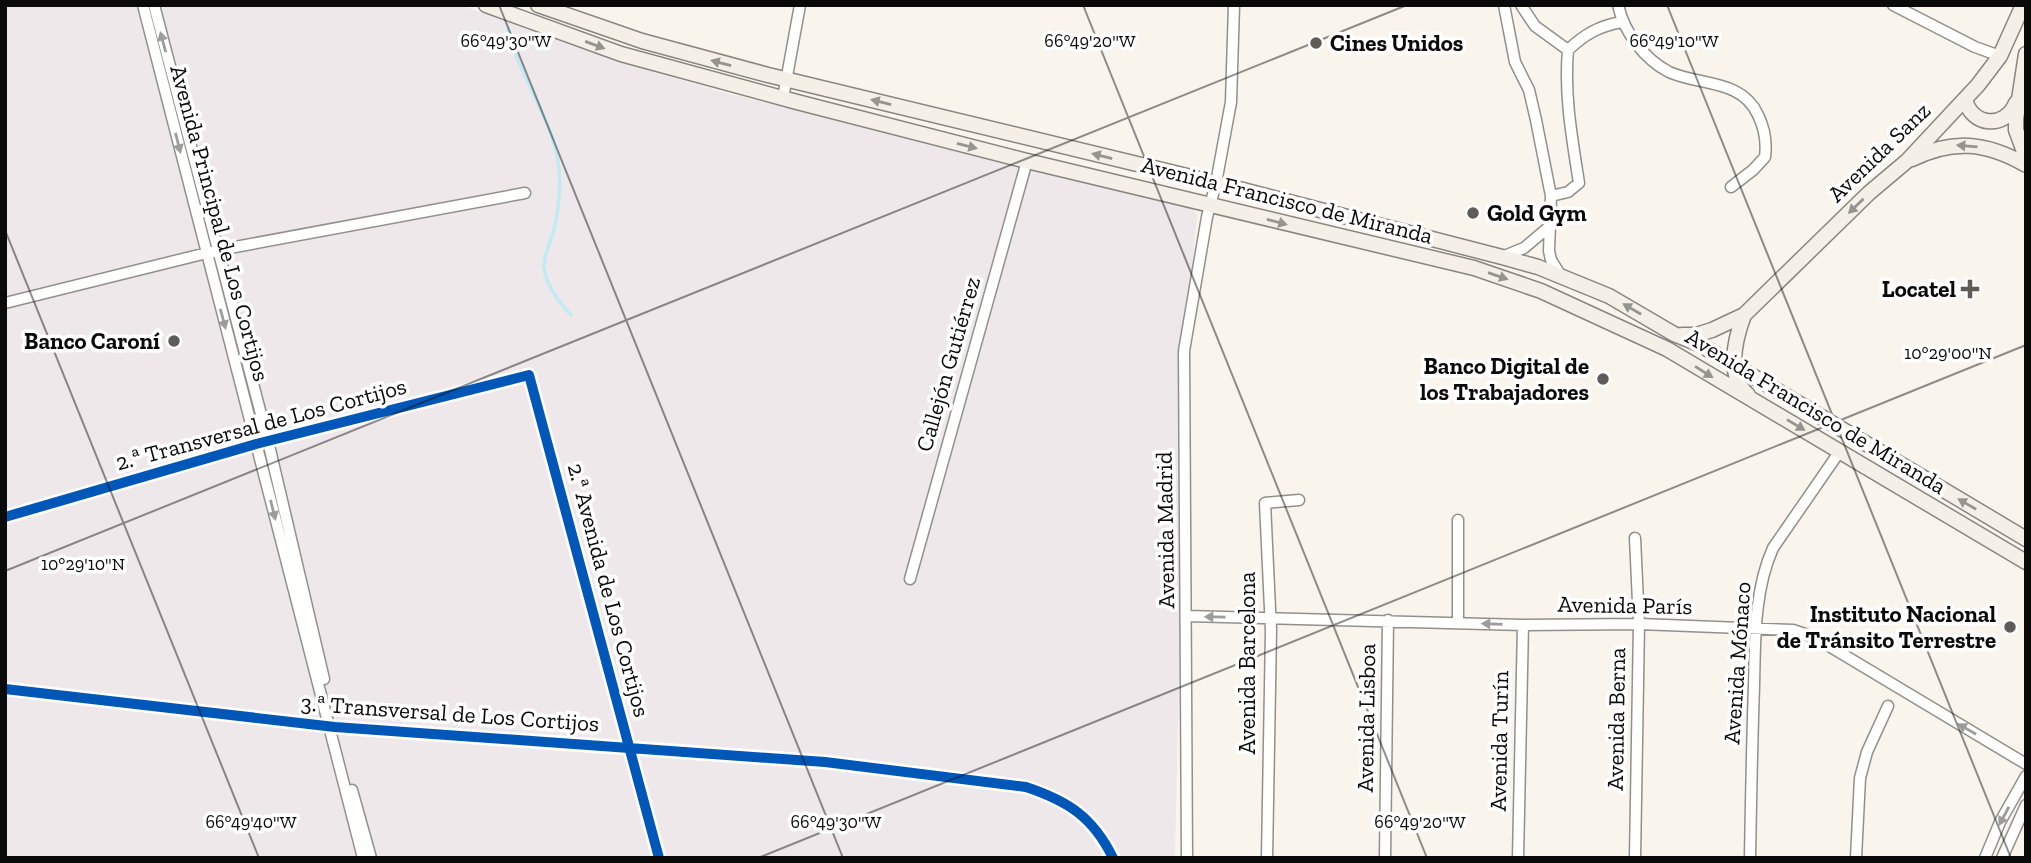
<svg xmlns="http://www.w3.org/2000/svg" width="2031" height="863" font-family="'Zilla Slab',serif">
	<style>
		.industrial { fill: #efe8eb }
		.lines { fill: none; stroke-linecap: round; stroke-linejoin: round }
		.stream { stroke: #c2eaf3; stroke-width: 3.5 }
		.street-casing { stroke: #92908c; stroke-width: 13 }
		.secondary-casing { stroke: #888683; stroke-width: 17 }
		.street { stroke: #fefefc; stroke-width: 10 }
		.secondary { stroke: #f4f0e7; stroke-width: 14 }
		.cycleway-casing { stroke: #fff; stroke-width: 15 }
		.cycleway { stroke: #0057b8; stroke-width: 10 }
		.oneway { fill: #9c9c9b }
		.oneway2 { fill: #96948f }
		.ticks { fill: none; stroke: #0a0a0a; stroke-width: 2; stroke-opacity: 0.45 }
		.poi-dot { fill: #5e5c59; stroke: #fff; stroke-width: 2.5 }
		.labels { text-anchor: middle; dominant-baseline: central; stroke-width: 7; stroke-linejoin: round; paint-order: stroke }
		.poi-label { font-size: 23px; font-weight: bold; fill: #0a0a0a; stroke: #fff; text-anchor: end }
		.street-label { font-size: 23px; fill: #0a0a0a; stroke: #fff }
		.ticks-label { font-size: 18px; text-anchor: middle; fill: #0a0a0a; stroke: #fff; stroke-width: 7; stroke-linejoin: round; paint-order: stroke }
	</style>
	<rect width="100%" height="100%" fill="#f9f5ed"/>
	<path class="industrial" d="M5 5H460L597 53 718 91 1192 208 1197 215 1187 321 1175 858H5Z"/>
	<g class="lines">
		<path class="stream" d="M508 28C518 77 554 118 559 169 561 189 558 213 553 233 550 243 545 253 544 264 543 281 559 303 571 315"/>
		<defs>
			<path id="street" d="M143 5 363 858
				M154 5 268 441 324 679
				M1504 5 1515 62 1529 90 1536 120 1551 196 1549 251 1551 260 1561 276
				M1521 5 1535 26 1568 50C1564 95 1572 138 1579 183L1568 192 1551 196
				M1618 5C1624 32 1644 59 1669 72 1700 86 1742 79 1758 115 1765 129 1767 141 1765 157L1753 170 1731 187
				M1893 5 1975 47 2000 56
				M1568 50C1585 34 1599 26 1622 22
				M783 98 800 5
				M1502 257 1524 248 1550 226
				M5 303 219 250 525 193
				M5 517 256 444 529 375 659 858
				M1458 520V622
				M1635 538 1639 624 1635 858
				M910 579 1027 161
				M1187 616 1523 625 1639 624 1793 630 1814 637 2026 764
				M5 689 335 727 825 762 1026 787C1068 801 1093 817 1113 858
				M352 790 371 858
				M1187 858 1184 351 1207 217 1216 183 1231 102 1234 5
				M1267 858 1271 630 1265 503 1299 500
				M1385 858 1388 620
				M1518 858 1523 625
				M1750 858C1751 800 1752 743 1754 686 1755 641 1754 590 1773 548L1840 451
				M1856 858 1860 778 1867 752 1888 706
				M1985 858 2000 822 2026 776
				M2002 858 2026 805"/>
			<path id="secondary" d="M486 5 621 54 797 102 1027 161 1474 268 1541 291 1667 349 2026 562
				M538 5 642 41 768 75 1216 183 1502 257 1538 267 1609 296 1674 334 1699 344 2026 539
				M2026 54 2016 119V130L2026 157
				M1965 99C1971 126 2005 130 2016 103
				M1912 159C1953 139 1986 142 2026 165
				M1744 315C1735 339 1726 375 1748 395
				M1682 335H1696L1712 330 1744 315 1869 193 1907 161 1978 85 2000 56 2023 5"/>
		</defs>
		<use href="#street" class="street-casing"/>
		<use href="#secondary" class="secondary-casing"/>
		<use href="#street" class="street"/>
		<use href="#secondary" class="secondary"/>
		<defs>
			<path id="cycleway" d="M5 517 256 444 529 375 659 858
				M5 689 335 727 825 762 1026 787C1068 801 1093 817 1113 858"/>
		</defs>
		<use href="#cycleway" class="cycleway-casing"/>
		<use href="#cycleway" class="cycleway"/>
	</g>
	<defs><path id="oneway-solid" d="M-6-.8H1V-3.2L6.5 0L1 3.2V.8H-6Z" transform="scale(1.75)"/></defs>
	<g class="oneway">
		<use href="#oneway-solid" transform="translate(163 42) rotate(-105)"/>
		<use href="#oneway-solid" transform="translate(178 143) rotate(76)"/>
		<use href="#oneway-solid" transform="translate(223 319) rotate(75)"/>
		<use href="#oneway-solid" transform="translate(273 510) rotate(76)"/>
		<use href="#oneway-solid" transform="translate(1215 617) rotate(-179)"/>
		<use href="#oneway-solid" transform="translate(1492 624) rotate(-178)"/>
		<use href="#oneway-solid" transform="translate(1967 729) rotate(-150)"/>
		<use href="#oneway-solid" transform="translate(2004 816) rotate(118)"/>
	</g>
	<g class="oneway2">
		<use href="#oneway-solid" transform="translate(595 45) rotate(20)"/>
		<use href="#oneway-solid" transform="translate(721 63) rotate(-165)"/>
		<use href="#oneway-solid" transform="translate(881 102) rotate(-166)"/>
		<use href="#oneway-solid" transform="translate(967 146) rotate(14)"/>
		<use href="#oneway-solid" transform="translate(1967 146) rotate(-175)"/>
		<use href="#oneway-solid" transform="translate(1102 156) rotate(-166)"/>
		<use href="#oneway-solid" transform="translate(1856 206) rotate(136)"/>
		<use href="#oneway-solid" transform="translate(1277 222) rotate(15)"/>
		<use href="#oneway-solid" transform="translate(1498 276) rotate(19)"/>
		<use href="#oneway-solid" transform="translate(1632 309) rotate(-150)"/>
		<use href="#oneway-solid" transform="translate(1704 372) rotate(32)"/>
		<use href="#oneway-solid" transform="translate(1796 425) rotate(31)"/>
		<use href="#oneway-solid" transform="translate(1967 504) rotate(-150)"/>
	</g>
	<path class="ticks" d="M499 5 843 858M1083 5 1427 858M1667 5 2011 858M5 230 259 858M5 571 1407 5M758 858 2026 345"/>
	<g class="poi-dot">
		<circle cx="1316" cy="43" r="7"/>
		<circle cx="1473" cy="213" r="7"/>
		<path d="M1966.5 278.5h7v7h7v7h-7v7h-7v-7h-7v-7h7z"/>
		<circle cx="174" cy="341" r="7"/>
		<circle cx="1603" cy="379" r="7"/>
		<circle cx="2010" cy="627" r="7"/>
	</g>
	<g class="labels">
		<g class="poi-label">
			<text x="1330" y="43" text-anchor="start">Cines Unidos</text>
			<text x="1487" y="213" text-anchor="start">Gold Gym</text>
			<text x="1956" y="289">Locatel</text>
			<text x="160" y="341">Banco Caroní</text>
			<text x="1589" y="366">Banco Digital de<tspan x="1589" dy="26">los Trabajadores</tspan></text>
			<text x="1996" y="614">Instituto Nacional<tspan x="1996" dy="26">de Tránsito Terrestre</tspan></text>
		</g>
		<g class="street-label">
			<text transform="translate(1879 152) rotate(-44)">Avenida Sanz</text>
			<text transform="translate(1287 200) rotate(14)">Avenida Francisco de Miranda</text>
			<text transform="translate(220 223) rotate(75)">Avenida Principal de Los Cortijos</text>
			<text transform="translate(948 364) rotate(-74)">Callejón Gutiérrez</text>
			<text transform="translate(1816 411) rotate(31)">Avenida Francisco de Miranda</text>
			<text transform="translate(261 424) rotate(-15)">2.ª Transversal de Los Cortijos</text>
			<text transform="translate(1165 530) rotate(-91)">Avenida Madrid</text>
			<text transform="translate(609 590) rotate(75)">2.ª Avenida de Los Cortijos</text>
			<text transform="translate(1625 605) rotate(1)">Avenida París</text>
			<text transform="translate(1247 663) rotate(-90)">Avenida Barcelona</text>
			<text transform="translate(1737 663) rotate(-86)">Avenida Mónaco</text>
			<text transform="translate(450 713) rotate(4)">3.ª Transversal de Los Cortijos</text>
			<text transform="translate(1366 718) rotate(-89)">Avenida Lisboa</text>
			<text transform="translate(1616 719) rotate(-89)">Avenida Berna</text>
			<text transform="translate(1499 741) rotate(-89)">Avenida Turín</text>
		</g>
	</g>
	<g class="ticks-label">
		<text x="506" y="47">66°49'30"W</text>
		<text x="1674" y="47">66°49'10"W</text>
		<text x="1090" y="47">66°49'20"W</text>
		<text x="1948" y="359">10°29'00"N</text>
		<text x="83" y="570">10°29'10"N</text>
		<text x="251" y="828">66°49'40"W</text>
		<text x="836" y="828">66°49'30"W</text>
		<text x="1420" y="828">66°49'20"W</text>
	</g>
	<rect width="2031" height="863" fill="none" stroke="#0a0a0a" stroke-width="14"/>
</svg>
